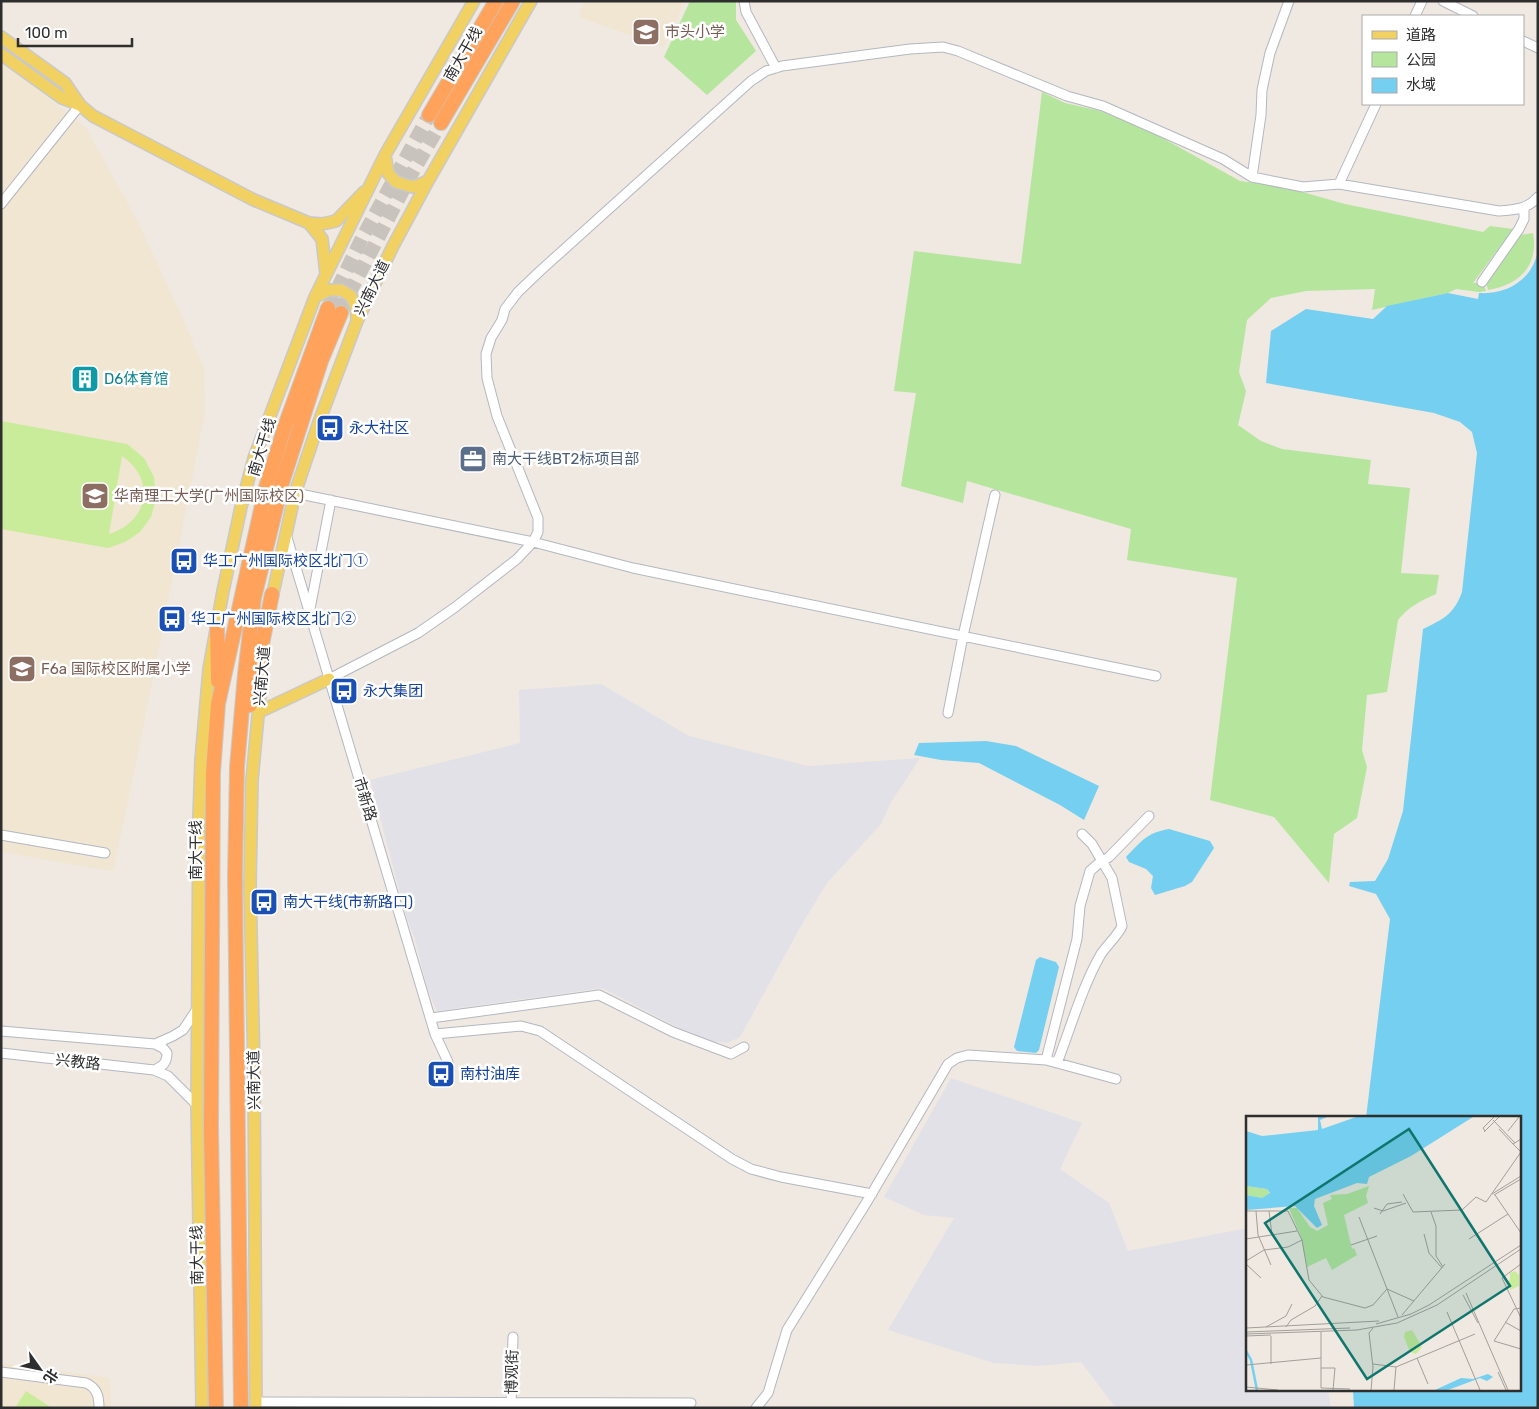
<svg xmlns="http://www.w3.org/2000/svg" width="1539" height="1409" font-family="Rubik,'Noto Sans SC',sans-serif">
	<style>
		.industrial { fill: #e3e1e8 }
		.education { fill: #f0e6d1 }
		.green { fill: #b6e59e }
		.pitch { fill: #c9ec9a; fill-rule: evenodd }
		.water { fill: #75cff0 }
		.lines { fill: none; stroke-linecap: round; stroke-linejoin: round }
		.highway-tunnel { stroke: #c8c4bd; stroke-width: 14; stroke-dasharray: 14 7; stroke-linecap: butt }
		.minor-casing { stroke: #b4b7c1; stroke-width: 11 }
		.major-casing { stroke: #c9c9c9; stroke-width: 14 }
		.highway-casing { stroke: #c9c9c9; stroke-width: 16 }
		.minor { stroke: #fff; stroke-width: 9 }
		.major { stroke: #f2d163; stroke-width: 11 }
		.highway { stroke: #ffa35c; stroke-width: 14 }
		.labels { text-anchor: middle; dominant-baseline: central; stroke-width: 5; stroke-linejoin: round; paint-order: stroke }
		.education-label { font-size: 15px; fill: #785e54; stroke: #fff; text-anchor: start }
		.street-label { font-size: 15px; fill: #2e2e2e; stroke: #fff }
		.culture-label { font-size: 15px; fill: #0d838f; stroke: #fff; text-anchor: start }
		.transit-label { font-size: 15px; fill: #164399; stroke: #fff; text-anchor: start }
		.service-label { font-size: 15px; fill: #4e5e75; stroke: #fff; text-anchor: start }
		.inset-river { fill: none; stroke: #75cff0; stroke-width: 2.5 }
		.inset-road { fill: none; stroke: #a29e99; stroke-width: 1 }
		.view { fill: #0f766e; fill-opacity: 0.15; stroke: #0f766e; stroke-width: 2.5 }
		.inset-edge { fill: none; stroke: #2e2e2e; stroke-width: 2.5 }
	</style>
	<rect width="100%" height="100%" fill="#efe9e1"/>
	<path class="industrial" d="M601 684 689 736 808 766 920 758 890 804 881 824 827 883 802 924 740 1037 727 1043 702 1040 602 988 437 1011 427 988 415 939 407 919 370 780 520 743 519 690Z
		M951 1078 1082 1123 1060 1169 1109 1203 1128 1251 1248 1228V1390H1328L1331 1408H1116L1081 1362 1039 1366 994 1363 888 1330 954 1218 924 1215 884 1197Z"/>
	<path class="education" d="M584 1H685L664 47 579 17Z
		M1 61 86 128 138 222 184 321 204 369 205 412 139 749 113 871 1 852Z
		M1 1363 110 1378 111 1408H1Z"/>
	<path class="green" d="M690 1H736V20L756 51 707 95 664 57Z
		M1042 92 1065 103 1101 111 1157 135 1240 181 1281 186 1345 204 1483 232 1490 226 1513 229 1473 283H1483L1486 291 1479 292 1456 289 1448 293 1372 310 1375 289 1306 291 1271 298 1247 320 1239 372 1246 391 1238 425 1261 441 1282 449 1371 460 1368 484 1410 488 1401 573 1439 575 1436 594C1421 601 1409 606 1398 620L1387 692 1367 695 1362 750 1367 767 1357 818 1334 834 1329 883 1274 817 1210 800 1237 578 1127 560 1131 529 967 481 963 503 901 486 916 393 894 391 914 251 1021 264Z
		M1533 233C1539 266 1519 285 1488 290L1486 282 1500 265 1520 235Z"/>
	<path class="pitch" d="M1 421 127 444 144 458 154 477 156 499 151 517 140 532 125 542 108 548 1 529ZM122 456C157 480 148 522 109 534Z
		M26 1391 52 1408H15Z"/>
	<path class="water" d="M1538 249V1408H1354L1353 1390H1520V1118H1366L1390 919 1376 894 1349 886 1350 882 1375 881 1388 859 1403 811 1423 629C1444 619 1454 614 1462 592L1477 453 1472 432 1460 422 1434 413 1266 383 1271 331 1306 309 1373 319 1387 306 1448 293 1478 299 1479 293C1507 295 1534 279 1538 249Z
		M986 741 1016 746 1099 786 1084 820 1060 805 979 763 941 760 914 755 919 743Z
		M1169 829 1210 841 1214 848 1192 882 1185 886 1155 895 1151 888 1153 876 1146 869 1129 862 1126 857C1142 841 1146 833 1169 829Z
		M1040 957 1056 962 1059 967 1039 1050 1036 1053 1017 1051 1014 1047 1036 960Z"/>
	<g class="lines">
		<path class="highway-tunnel" d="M328 308 362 238 429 115
			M341 313 350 292 411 175 441 123"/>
		<defs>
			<path id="minor" d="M744 1 746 12 776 68
				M1443 1 1473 16
				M1415 16 1422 1
				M1523 41 1538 48
				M1252 177 1261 115 1262 90 1270 53 1289 1
				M1339 184 1376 104
				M1 204 80 105
				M1482 282 1519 229 1524 219V208
				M295 493 533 542 633 568 1156 676
				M286 534 435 1034 448 1062
				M310 609 331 500
				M329 679 418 633 454 608 517 559 533 542 538 532V518L497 416 487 378 486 354 491 338 502 320 505 309 518 292 540 271 751 81 766 71 782 66 910 49 943 47 958 51 1067 96 1103 106 1223 159 1252 177 1303 187 1339 184 1499 211C1514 210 1528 209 1538 197
				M948 713 963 636 995 495
				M1 835 105 853
				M431 1018 599 995 673 1032 731 1054 744 1047
				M1 1031 155 1044 163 1048 167 1053C167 1063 163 1066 154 1070
				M435 1034 521 1026 540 1031 732 1159 751 1169 781 1177 872 1194
				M155 1044 173 1036 183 1030 197 1009
				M1 1053 154 1070 168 1076 197 1105
				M1046 1060 1077 939 1080 906 1090 871 1098 864 1109 857 1149 816
				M1057 1063C1071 1027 1082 987 1101 954 1107 945 1119 934 1122 926L1112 878 1092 844 1082 834
				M1 1372 86 1383C97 1388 99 1396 99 1408
				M256 1402 691 1403
				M511 1407 513 1337
				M756 1408 768 1393 787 1330 868 1200 948 1064 957 1058 968 1055 1046 1060 1116 1079"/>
			<path id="major" d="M1 37 65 83 80 105 93 116 254 200 309 223 322 224 336 221 364 192
				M1 54 62 98 80 105
				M385 155 388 173 396 182 413 187 428 181
				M309 223 322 239 326 274
				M315 297 329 290H341L351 296 356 306 357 319
				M271 602 295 493 320 419 357 321 393 246 428 181 531 1
				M259 712 329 679
				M202 1408 197 1105 199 817 201 760 209 669 223 591 241 507 254 458 315 297 385 155 474 1
				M256 1408 254 1071 250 884 252 780 262 673"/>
			<path id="highway" d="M429 115 496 1
				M441 123 513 1
				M217 627 218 681
				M250 705 272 594
				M216 1408 211 1128 213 773 218 704 266 487 285 426 328 308
				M241 1408 235 876 237 767 245 674 254 598 282 483 321 361 341 313"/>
		</defs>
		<use href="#minor" class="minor-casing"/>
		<use href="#major" class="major-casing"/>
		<use href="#highway" class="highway-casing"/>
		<use href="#minor" class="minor"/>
		<use href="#major" class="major"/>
		<use href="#highway" class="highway"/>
	</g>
	<defs>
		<symbol id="school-square" viewBox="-11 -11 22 22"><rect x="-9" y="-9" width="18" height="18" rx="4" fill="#8d6e63" stroke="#fff"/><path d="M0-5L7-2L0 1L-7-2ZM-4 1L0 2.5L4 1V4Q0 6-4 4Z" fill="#fff"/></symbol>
		<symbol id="building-square" viewBox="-11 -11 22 22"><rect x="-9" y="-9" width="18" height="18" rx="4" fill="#0f9aa8" stroke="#fff"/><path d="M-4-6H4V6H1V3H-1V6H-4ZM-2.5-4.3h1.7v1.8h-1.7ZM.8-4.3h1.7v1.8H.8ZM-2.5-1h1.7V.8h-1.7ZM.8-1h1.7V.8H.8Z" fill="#fff"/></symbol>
		<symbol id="bus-square" viewBox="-11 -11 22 22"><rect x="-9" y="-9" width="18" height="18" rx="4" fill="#1a4fb4" stroke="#fff"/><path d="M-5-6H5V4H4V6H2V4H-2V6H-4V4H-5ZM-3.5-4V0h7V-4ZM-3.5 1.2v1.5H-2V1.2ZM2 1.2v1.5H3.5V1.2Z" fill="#fff"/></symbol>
		<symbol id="office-square" viewBox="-11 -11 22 22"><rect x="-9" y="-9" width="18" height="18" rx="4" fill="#5c6f8a" stroke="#fff"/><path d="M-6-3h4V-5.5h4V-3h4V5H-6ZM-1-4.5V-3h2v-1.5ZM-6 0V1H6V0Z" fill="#fff"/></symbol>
		<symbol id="university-square" viewBox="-11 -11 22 22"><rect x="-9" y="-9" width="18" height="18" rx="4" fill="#8d6e63" stroke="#fff"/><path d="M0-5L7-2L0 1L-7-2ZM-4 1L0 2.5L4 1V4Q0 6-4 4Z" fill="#fff"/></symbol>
	</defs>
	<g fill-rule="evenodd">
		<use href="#school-square" x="630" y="16" width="32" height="32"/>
		<use href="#building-square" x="69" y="363" width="32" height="32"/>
		<use href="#bus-square" x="314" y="412" width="32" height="32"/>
		<use href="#office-square" x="457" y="443" width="32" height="32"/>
		<use href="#university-square" x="79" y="480" width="32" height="32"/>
		<use href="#bus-square" x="168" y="545" width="32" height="32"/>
		<use href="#bus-square" x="156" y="603" width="32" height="32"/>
		<use href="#school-square" x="6" y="653" width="32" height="32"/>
		<use href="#bus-square" x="328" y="675" width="32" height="32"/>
		<use href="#bus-square" x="248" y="886" width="32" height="32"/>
		<use href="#bus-square" x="425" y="1058" width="32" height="32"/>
	</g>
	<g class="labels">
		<g class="education-label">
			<text x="665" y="32">市头小学</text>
			<text x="114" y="496">华南理工大学(广州国际校区)</text>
			<text x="41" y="669">F6a 国际校区附属小学</text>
		</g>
		<g class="street-label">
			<text transform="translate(463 54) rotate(-60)">南大干线</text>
			<text transform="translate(372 288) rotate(-64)">兴南大道</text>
			<text transform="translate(262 447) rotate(-73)">南大干线</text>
			<text transform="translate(262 676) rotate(-85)">兴南大道</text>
			<text transform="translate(365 799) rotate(73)">市新路</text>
			<text transform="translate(196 850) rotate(-90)">南大干线</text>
			<text transform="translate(78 1062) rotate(6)">兴教路</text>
			<text transform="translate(254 1080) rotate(-91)">兴南大道</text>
			<text transform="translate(197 1255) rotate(-91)">南大干线</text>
			<text transform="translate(512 1372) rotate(-89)">博观街</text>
		</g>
		<g class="culture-label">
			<text x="104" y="379">D6体育馆</text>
		</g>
		<g class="transit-label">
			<text x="349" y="428">永大社区</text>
			<text x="203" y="561">华工广州国际校区北门①</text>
			<text x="191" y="619">华工广州国际校区北门②</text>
			<text x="363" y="691">永大集团</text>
			<text x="283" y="902">南大干线(市新路口)</text>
			<text x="460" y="1074">南村油库</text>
		</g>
		<g class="service-label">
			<text x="492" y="459">南大干线BT2标项目部</text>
		</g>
	</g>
	<g transform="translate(1246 1116)">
		<rect width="275" height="275" fill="#efe9e1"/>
		<path d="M0 70 21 73 24 78 16 82 0 79ZM123 70 120 80 122 87 98 99 106 133 108 132 111 139 86 154 80 142 61 151 55 121 43 92H51L64 111 71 115 82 109 77 87 86 83 84 79 101 78Z" fill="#b6e59e"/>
		<path d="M269 155 273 159V170L264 174 261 165 264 164V157ZM166 214 176 231 170 238 164 236 158 221 159 216Z" fill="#c9ec9a"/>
		<path d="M72 1H81L74 4 76 13 110 1H227L165 40 123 61 121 68 111 67 69 83 68 90 76 109 71 112 49 90 0 94V79L16 82 24 77 21 73 0 70V15L16 20 72 14ZM242 258 247 261 241 265 234 262 202 274H189L215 262 227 263Z" fill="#75cff0"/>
		<path class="inset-river" d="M0 235 5 244 11 274"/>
		<path class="inset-road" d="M247 4 269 27M253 13 267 28M239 15 237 12 248 1M262 15 273 1M238 16 253 1M275 23 267 28 275 36M157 78 167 96 216 94 230 81 240 86 275 36M246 78 275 60M248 79 275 63M249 79 275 117M128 92 137 95 160 87M0 95H42L56 124 63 164 77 181 119 192 127 189 141 173 168 185M10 95 12 119 25 149M23 95 26 119M185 96 190 110V140L197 151M134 98 141 88 156 86M218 100 247 145M113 101 152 201M178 118 183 137 196 152M0 123 51 115M223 123 262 98M105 129 131 120M0 145 18 134 42 131 56 124M0 148 15 162M275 148 256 162 275 202M220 177 262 274M217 179 232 207M275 192 268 193 248 225 275 233M201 196 234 274M156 199 199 148M259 206 275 215M130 208 165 198 183 189 275 129M20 211 40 200 46 188M40 211 45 204 69 190 76 180M0 212 133 205M0 216 104 212M75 216V272L104 273M0 218 111 214 151 207 191 189 275 133M0 220 25 219M25 220V248M171 242 182 268M127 248 150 251 229 218M0 249 75 242M75 252H89L87 274M252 256 260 274M0 271 32 274M125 274 127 251 123 217 127 212M148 274 150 251"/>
		<path class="view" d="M163 13 264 170 121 263 19 107Z"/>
		<rect width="275" height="275" class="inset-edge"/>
	</g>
	<rect width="1539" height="1409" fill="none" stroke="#2e2e2e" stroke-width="5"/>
	<rect x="1362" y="15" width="162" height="90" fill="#ffffff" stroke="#ababab"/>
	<rect x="1372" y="31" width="25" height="8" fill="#f2d163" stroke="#ababab"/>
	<text x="1406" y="40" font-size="15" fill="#2e2e2e">道路</text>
	<rect x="1372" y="52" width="25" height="15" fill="#b6e59e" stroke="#ababab"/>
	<text x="1406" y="65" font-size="15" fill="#2e2e2e">公园</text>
	<rect x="1372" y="78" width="25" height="15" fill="#75cff0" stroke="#ababab"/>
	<text x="1406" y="90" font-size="15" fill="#2e2e2e">水域</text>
	<g transform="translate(40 1369) rotate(123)" stroke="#ffffff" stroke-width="4" paint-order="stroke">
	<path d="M0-4L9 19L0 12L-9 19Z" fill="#2e2e2e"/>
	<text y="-8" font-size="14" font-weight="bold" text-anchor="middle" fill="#2e2e2e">北</text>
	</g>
	<path d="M18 38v8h114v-8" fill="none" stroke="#2e2e2e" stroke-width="2.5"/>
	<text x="25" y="38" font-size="15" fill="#2e2e2e" stroke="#ffffff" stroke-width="4" paint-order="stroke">100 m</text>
</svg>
